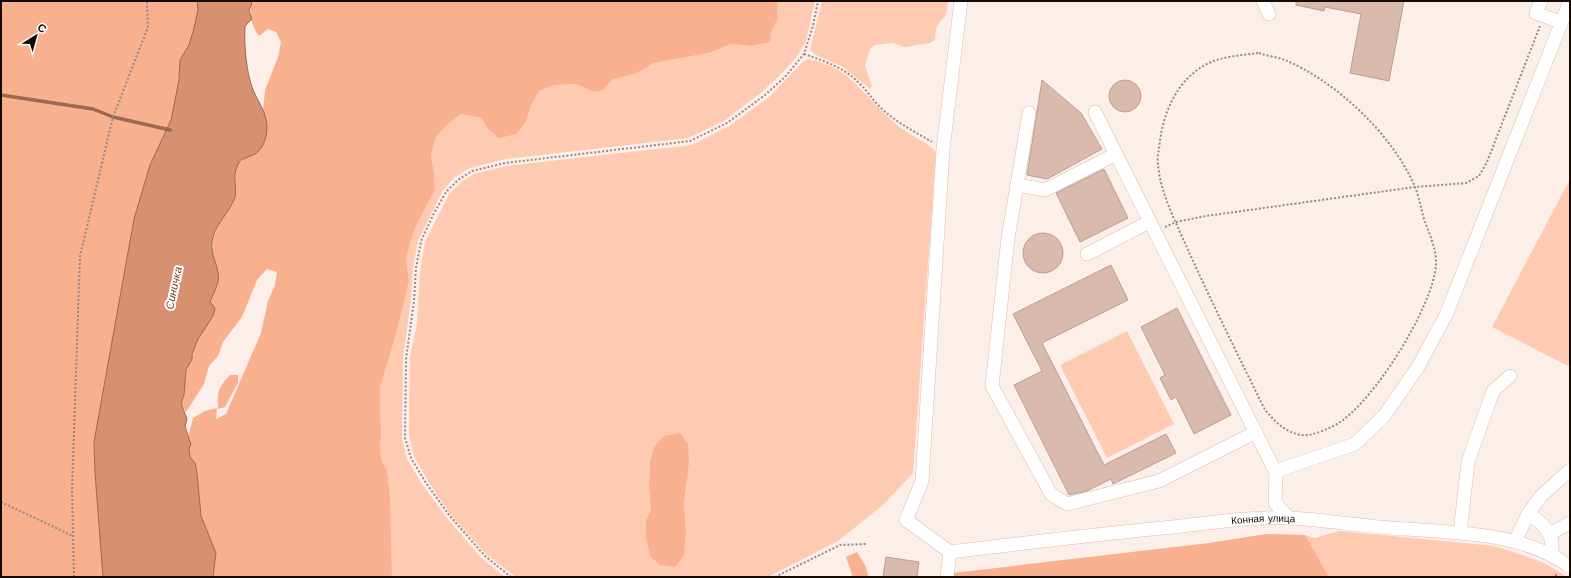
<svg xmlns="http://www.w3.org/2000/svg" width="1571" height="578" font-family="'Work Sans',sans-serif">
	<style>
		.green { fill: #fecab2; fill-rule: evenodd }
		.forest { fill: #f8b08f }
		.water { fill: #d79170; stroke: #9c6850 }
		.lines { fill: none; stroke-linecap: round; stroke-linejoin: round }
		.stream { stroke: #9c6850; stroke-width: 3.5 }
		.building { fill: #d9baad; stroke: #bb9e91 }
		.minor-casing { stroke: #dbbcaf; stroke-width: 14 }
		.path { stroke: #968a86; stroke-width: 2; stroke-dasharray: 2 2; stroke-linecap: butt }
		.minor { stroke: #fff; stroke-width: 13 }
		.labels { text-anchor: middle; dominant-baseline: central; stroke-width: 4; stroke-linejoin: round; paint-order: stroke }
		.street-label { font-size: 10px; fill: #140a06; stroke: #fff }
		.water-label { font-size: 11px; font-style: italic; fill: #7c3b1a; stroke: #fff }
	</style>
	<rect width="100%" height="100%" fill="#fcefea"/>
	<path class="green" d="M778 1H815L806 41 796 58 782 73 762 92 724 121 688 138 505 159 470 168 455 177 443 190 418 241 413 268 411 299 403 358 402 438 407 459 422 484 446 517 481 558 505 577H392L390 496 387 470 382 462 380 450 381 437 380 388 397 331 409 281 406 259 410 243 416 226 435 190 434 173 431 156 436 137 448 124 461 114 481 118 489 130 526 122 531 105 539 91 555 85 576 84 594 92 603 90 612 80 637 73 654 63 709 53 731 44 751 46C773 29 777 30 778 1Z
		M822 1H948L946 15 939 23 936 29 935 40 930 43 904 47 893 43 875 45 870 49 865 66 872 86 870 89 843 67 814 54 810 50Z
		M809 59C819 62 831 65 840 71 862 86 877 109 898 126 911 136 924 140 936 152L913 473 883 505 838 541 768 577H516L487 555 450 514 428 481 414 456 409 435 410 357 417 324 420 272 425 242 449 194 461 182 474 174 506 166 692 145 729 126 769 97 804 61ZM650 463 687 485 684 506 686 530 646 520 651 510 649 488Z
		M1570 179V367L1492 327Z
		M1127 331 1174 424 1107 458 1060 365Z
		M1339 531 1495 546 1542 562 1568 577H1329L1305 535 1315 538Z"/>
	<path class="forest" d="M1 1H197L198 10 194 28 189 45 180 60 179 80 171 120 150 165 134 219 94 442 95 473 103 577H1Z
		M250 1H778L777 20 771 31 770 42 751 46 731 44 709 53 654 63 637 73 612 80 603 90 594 92 576 84 555 85 539 91 531 105 526 122 516 134 499 138 489 130 481 118 461 114 448 124 436 137 431 156 434 173 435 190 416 226 410 243 406 259 409 281 397 331 380 388 381 437 380 450 382 462 387 470 390 496 392 577H213L216 553 201 516 197 473 195 463 190 457 189 448 191 445 188 437 193 418 205 411 217 408 216 419 226 414 261 333 268 301 275 285 277 272 267 269 257 280 242 317 223 342 218 356 209 366 204 384 186 412 181 403 184 395 186 370 192 359V354L198 339 203 330 213 292 218 285 216 264 212 255 213 238 217 228 222 219 235 184V172L238 163 245 157 267 125 263 111 265 90 278 57 281 42 276 32 268 29 259 36C252 27 248 14 252 3Z
		M230 375H238V383L225 407 218 409C217 391 218 388 230 375Z
		M680 433 688 444 689 462 684 506 686 530 684 555 675 567 660 565 650 556 646 535V520L651 510 649 488 650 463 654 447 664 436Z
		M1266 534 1305 535 1329 577H953V573L1209 543Z
		M857 552 865 565 869 577H853L846 557Z"/>
	<path class="water" d="M197 1H250L252 3 249 11 252 19 245 26C244 46 246 71 253 90 258 101 267 114 267 127 267 137 263 151 253 155 243 160 240 157 236 170 233 178 237 188 235 197 230 212 217 222 213 237 209 253 216 259 218 273 220 284 214 291 210 302L215 308 213 316 198 339 192 354V359L186 370 184 395 181 403 187 419 185 426 191 445 189 448 190 457 195 463 197 473 201 516 216 553 213 577H103L95 473 94 442 134 219 150 165 171 120 179 80 180 60 189 45 194 28 198 10Z"/>
	<g class="lines">
		<path class="stream" d="M1 95 93 109 113 117 170 130"/>
	</g>
	<path class="building" d="M1296 1H1404L1389 81 1350 73 1361 14 1325 7 1324 11 1296 5Z
		M1042 80 1081 113 1102 149 1047 179 1027 175Z
		M1109 96a16 16 0 1 1 32 0a16 16 0 1 1-32 0Z
		M1104 169 1128 218 1080 242 1056 193Z
		M1023 253a20 20 0 1 1 40 0a20 20 0 1 1-40 0Z
		M1111 265 1128 300 1042 343 1104 465 1166 434 1176 453 1113 484 1111 479 1087 491 1069 495 1014 385 1042 371 1013 314Z
		M1177 308 1231 415 1194 434 1176 397 1171 400 1160 378 1165 375 1141 327Z
		M886 557 919 562 917 577H883Z"/>
	<g class="lines">
		<defs>
			<g id="minor">
				<path d="M1263 1 1269 14"/>
				<path d="M1541 1 1536 13 1560 22"/>
				<path d="M1095 112 1276 473"/>
				<path d="M1029 113 1017 185 1045 190 1116 154"/>
				<path d="M1017 185 1008 238 992 386 1051 494 1067 504 1159 481 1256 432"/>
				<path d="M1087 254 1149 222"/>
				<path d="M1528 514 1541 496 1570 470"/>
				<path d="M1289 518 1275 503 1276 473 1282 469 1355 444 1384 416 1418 367 1446 315 1570 1"/>
				<path d="M1460 533 1468 462 1493 391 1510 376"/>
				<path d="M1549 534 1570 523"/>
				<path d="M1515 541 1528 514C1544 523 1556 536 1551 555"/>
				<path id="s1" d="M950 552C1024 543 1098 534 1173 527 1211 523 1251 516 1290 518 1328 520 1367 527 1406 529 1460 533 1525 533 1570 567"/>
				<path d="M950 552 906 520 922 481 943 149 961 1"/>
				<path d="M947 577 950 552"/>
			</g>
		</defs>
		<use href="#minor" class="minor-casing"/>
		<path class="path" d="M1259 53C1267 56 1277 57 1285 60 1337 82 1393 135 1415 187 1419 197 1421 208 1424 219 1429 233 1437 250 1436 265 1433 307 1373 403 1337 424 1328 429 1318 433 1309 435 1290 437 1274 422 1264 408 1237 353 1209 297 1184 241 1173 216 1160 191 1158 164 1157 159 1158 153 1159 149 1162 114 1177 77 1211 62 1226 56 1243 55 1259 53Z
			M804 54C824 61 843 67 858 82 866 89 871 98 879 106 894 121 913 131 932 142
			M1165 227 1176 222 1206 216 1415 187 1466 183 1479 176 1487 162 1540 26
			M1 502 73 536
			M1556 574V577
			M74 577 72 490 80 256 113 117 148 27 147 1
			M511 577 485 556 449 515 426 483 411 458 405 438 406 359 414 301 416 268 421 241 434 213 446 192 458 180 472 171 505 163 690 141 727 123 765 95 785 77 804 54 813 26 818 1
			M775 577 840 545 866 544"/>
		<use href="#minor" class="minor"/>
	</g>
	<g class="labels">
		<g class="street-label">
			<text stroke="none"><textPath href="#s1" startOffset="315">Конная улица</textPath></text>
		</g>
		<g class="water-label">
			<text transform="translate(174 288) rotate(-78)">Синичка</text>
		</g>
	</g>
	<rect width="1571" height="578" fill="none" stroke="#140a06" stroke-width="4"/>
	<g transform="translate(36 36) rotate(37)" stroke="#ffffff" stroke-width="3" paint-order="stroke">
	<path d="M0-3L7 15L0 10L-7 15Z" fill="#140a06"/>
	<text y="-6" font-size="11" font-weight="bold" text-anchor="middle" fill="#140a06">С</text>
	</g>
</svg>
